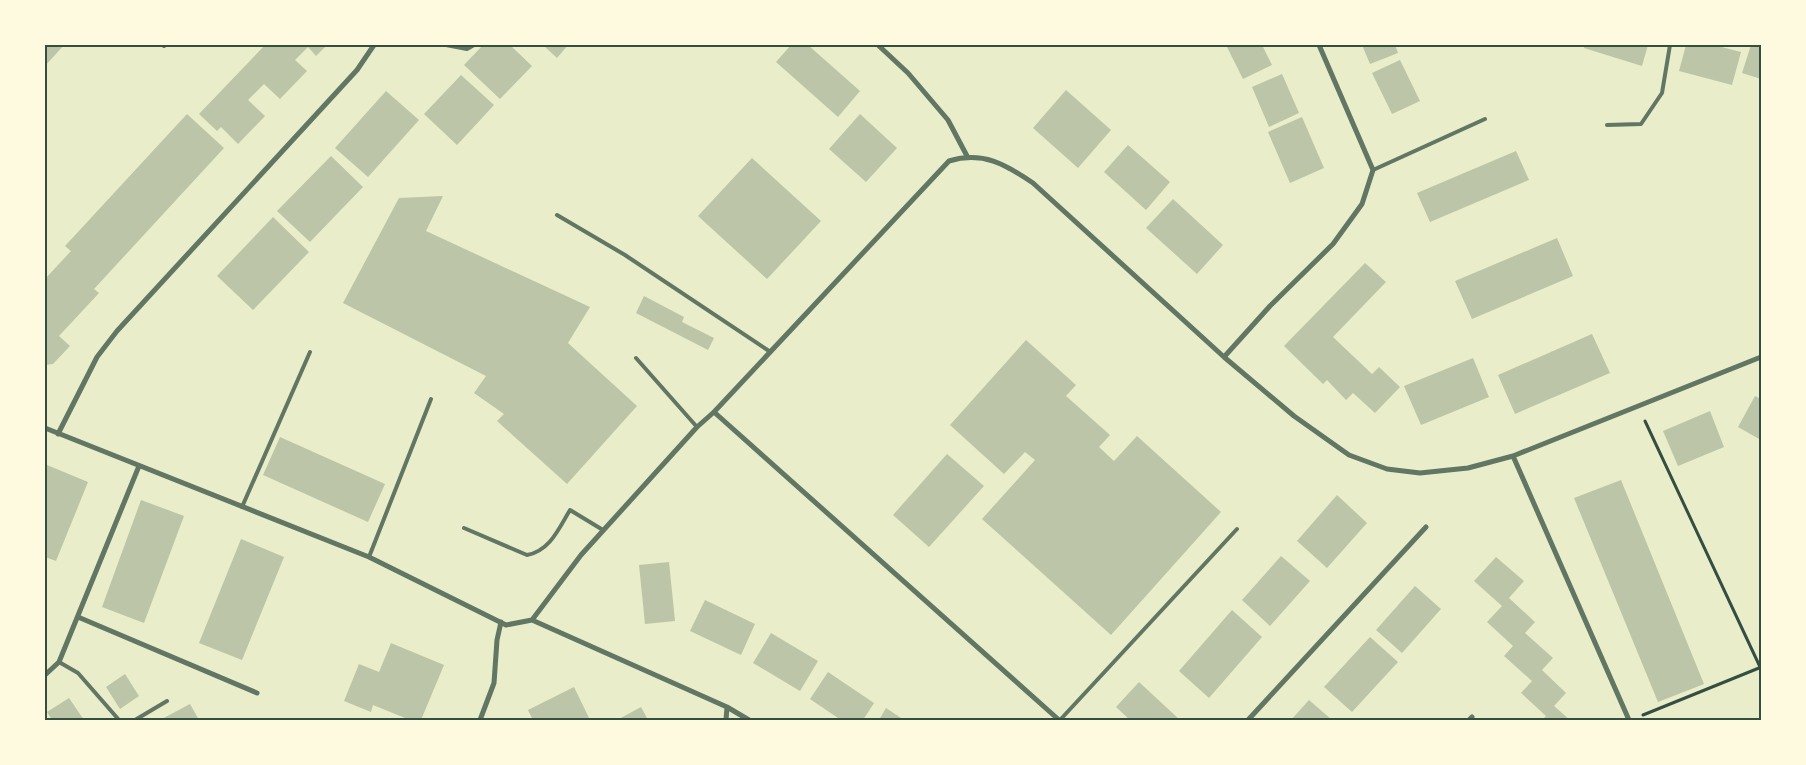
<svg xmlns="http://www.w3.org/2000/svg" width="1806" height="765" font-family="'Roboto Serif',serif">
	<style>
		.building { fill: #bcc5a7 }
		.lines { fill: none; stroke-linecap: round; stroke-linejoin: round }
		.path { stroke: #344e41; stroke-width: 3 }
		.service { stroke: #617663; stroke-width: 4 }
		.minor { stroke: #617663; stroke-width: 5 }
		.neatline { fill: none; stroke: #344e41; stroke-width: 2 }
	</style>
	<rect width="100%" height="100%" fill="#e9edc9"/>
	<path class="building" d="M45 45H64L45 66Z
		M265 45H327L316 56 308 47 295 60 307 71 280 99 264 84 248 100 265 116 238 144 221 127 217 131 199 114Z
		M483 45H510L532 66 500 99 464 65Z
		M543 45H568L557 58Z
		M791 45H808L860 91 838 117 776 62Z
		M1226 45H1262L1272 65 1243 79Z
		M1362 45H1395L1398 53 1370 64Z
		M1585 45H1648L1642 66 1584 48Z
		M1686 45H1714L1741 52 1732 85 1679 71Z
		M1751 45H1761V79L1742 73Z
		M1400 60 1420 101 1392 114 1372 73Z
		M1282 74 1299 113 1269 127 1252 87Z
		M461 75 494 105 457 145 424 114Z
		M1066 90 1111 130 1078 168 1033 128Z
		M386 91 419 120 368 177 335 148Z
		M187 114 224 148 94 289 99 293 59 336 70 346 53 364 45 365V328L47 325 45 323V279L71 251 65 246Z
		M860 114 897 148 866 182 829 149Z
		M1302 117 1324 168 1290 183 1268 132Z
		M1128 145 1170 182 1146 210 1104 172Z
		M1516 151 1529 180 1430 222 1417 193Z
		M331 156 363 187 310 242 277 211Z
		M752 158 821 221 767 279 698 216Z
		M443 196 426 231 590 307 568 343 637 406 567 484 497 421 504 414 474 393 486 376 343 303 399 198Z
		M1173 199 1223 245 1197 274 1146 228Z
		M273 217 309 252 253 310 217 276Z
		M1557 238 1573 276 1472 319 1455 281Z
		M1365 263 1386 282 1333 337 1372 374 1379 367 1400 387 1375 413 1353 393 1346 400 1327 380 1323 384 1284 346Z
		M644 296 684 317 682 322 714 338 708 350 636 313Z
		M1592 334 1610 373 1515 414 1498 375Z
		M1026 340 1076 385 1066 396 1110 435 1099 447 1114 461 1137 436 1221 512 1111 635 982 519 1035 460 1025 452 1004 474 950 425Z
		M1473 358 1489 397 1421 425 1404 386Z
		M1755 396 1761 399V440L1738 427Z
		M1710 411 1724 447 1678 466 1663 431Z
		M280 437 385 484 368 522 263 475Z
		M947 454 984 486 929 547 893 515Z
		M47 465 88 482 56 561 45 557V470Z
		M1621 480 1704 684 1658 702 1574 498Z
		M1337 495 1367 523 1327 568 1297 541Z
		M141 500 184 516 144 623 102 607Z
		M241 539 284 557 242 660 199 643Z
		M1281 556 1310 581 1270 626 1242 600Z
		M1496 557 1524 581 1509 598 1535 622 1525 633 1553 658 1542 670 1566 693 1554 706 1570 720H1542L1546 716 1521 693 1532 681 1504 656 1513 646 1487 622 1502 606 1474 581Z
		M669 562 675 621 645 624 639 565Z
		M1415 586 1441 609 1402 653 1376 630Z
		M705 600 755 624 741 655 690 631Z
		M1232 610 1262 637 1209 698 1179 671Z
		M771 633 818 661 800 691 753 663Z
		M1370 637 1398 662 1352 712 1324 687Z
		M391 643 444 665 421 720H410L373 705 371 712 344 701 359 664 379 672Z
		M828 672 874 703 863 720H841L810 699Z
		M125 674 139 696 120 709 106 687Z
		M1139 682 1180 720H1130L1116 707Z
		M574 687 590 720H533L528 710Z
		M69 698 84 720H52L47 712Z
		M1309 700 1332 720H1291Z
		M190 704 199 720H160Z
		M641 707 648 720H617Z
		M886 708 904 720H879Z"/>
	<g class="lines">
		<path class="path" d="M1645 421 1761 669
			M1643 715 1759 668"/>
		<path class="service" d="M163 45 164 46
			M446 45 467 49 474 45
			M1607 125 1641 124 1662 93 1670 45
			M1373 170 1485 119
			M557 215 625 255 769 351
			M636 358 697 427
			M242 507 310 352
			M464 528 527 555C550 551 559 528 570 510L603 530
			M369 557 431 399
			M59 662 78 673 119 720
			M135 720 167 701
			M1060 720 1237 529"/>
		<path class="minor" d="M878 45 908 73 948 120 967 156
			M1224 357 1270 306 1333 244 1362 204 1373 170 1319 45
			M714 412 1059 720
			M45 428 369 557 506 625 532 620
			M58 434 97 357 117 331 357 70 374 45
			M1513 456 1629 720
			M78 617 257 693
			M532 620 581 555 697 427 714 412 949 161C983 151 1005 164 1033 183L1224 357 1294 416 1349 455 1387 469 1420 473 1468 468 1513 456 1761 357
			M532 620 727 707 749 720
			M45 675 59 662 139 466
			M480 720 494 683 497 640 501 622
			M726 720 727 707
			M1248 720 1426 527
			M1469 720 1472 717"/>
	</g>
	<rect width="1806" height="765" fill="none" stroke="#fefae0" stroke-width="92"/>
	<rect x="46" y="46" width="1714" height="673" class="neatline"/>
</svg>
